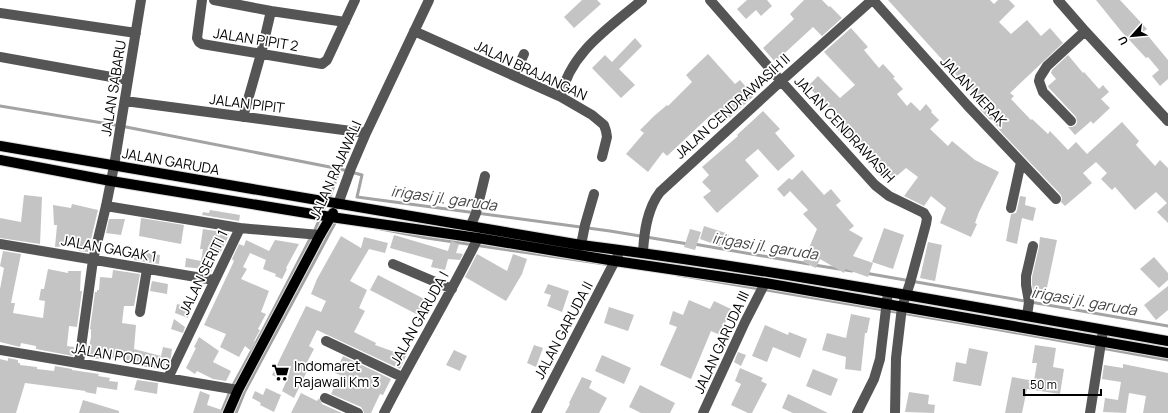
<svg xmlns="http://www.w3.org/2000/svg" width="1168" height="413" font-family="Manrope,sans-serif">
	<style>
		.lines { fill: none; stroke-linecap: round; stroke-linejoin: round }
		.stream { stroke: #a3a3a3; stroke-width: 3 }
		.building { fill: #c4c4c4 }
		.major-casing { stroke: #dbdbdb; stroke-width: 12 }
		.minor { stroke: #555; stroke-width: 10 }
		.major { stroke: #000; stroke-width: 10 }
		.labels { text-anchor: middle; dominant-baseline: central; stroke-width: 3.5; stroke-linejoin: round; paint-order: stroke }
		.street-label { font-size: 14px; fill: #000; stroke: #fff }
		.poi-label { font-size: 14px; fill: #000; stroke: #fff; text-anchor: start }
		.water-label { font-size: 15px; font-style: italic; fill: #444; stroke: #fff }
	</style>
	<rect width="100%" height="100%" fill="#fff"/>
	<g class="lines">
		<path class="stream" d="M0 106 121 126 340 169 362 175 357 197 610 231 688 244
			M329 199 340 169
			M376 228 427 238 611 265
			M314 232 326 204
			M694 244 809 264
			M814 265 852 271
			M865 273 1168 326
			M678 275 978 326 1168 360
			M221 413 231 389 265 326 311 237
			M236 413 245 391 336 221H337"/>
	</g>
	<path class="building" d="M582 0H597L601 4 574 28 564 17Z
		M747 0H767L772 6 761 16 756 10 746 19 737 9Z
		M804 0H822L829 7 830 6 842 18 822 36 813 27 775 62 763 48 794 19 790 14Z
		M888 0H990L994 4 998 0H1009L1015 6 999 22 1011 34 1027 20 1041 36 1050 28 1063 43 1010 93 1014 96 1011 99 1031 120 1032 119 1048 134 1050 131 1068 150 1076 142 1087 154 1122 122 1139 141 1136 145 1155 166 1160 160 1168 168V223L1157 212 1167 203 1156 192 1135 210 1115 187 1112 190 1101 179 1107 173 1096 162 1083 173 1092 183 1065 206 1061 202 1062 198 1061 195 1002 133 991 119 990 120 980 109 987 103 973 89 972 90 957 76Z
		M1096 0H1120L1147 29 1144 31 1168 60V79L1160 86 1152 76 1159 70 1148 57 1146 58 1121 31Z
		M851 28 868 47 864 50 879 68 883 64 895 77 893 78 903 89 897 94 907 106 911 102 920 111 926 104 932 111 931 112 939 120 930 129 948 146 952 141 975 160 999 172 979 212 975 223 977 224 971 237 940 223 946 208 931 196 924 206 904 196 918 177 906 168 892 180 860 142 858 144 843 128 839 131 829 120 835 115 808 86 818 76 840 98 855 85 824 52Z
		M635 38 642 46 619 69 635 85 621 98 592 68 605 55 612 62Z
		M708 54 735 84 740 80 754 96 724 123 714 112 667 156 663 152 648 172 626 154 644 133 640 130 654 116 667 105 668 106 692 82 686 75Z
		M1068 55 1083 73 1084 72 1099 89 1103 85 1109 92 1101 99 1110 108 1093 124 1091 121 1075 135 1068 127H1072L1076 125 1077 122 1076 117 1049 88 1048 86 1056 79 1051 73 1052 70Z
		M763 111 780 129 775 133 795 156 778 171 758 149 745 160 759 176 717 213 703 197 711 191 702 182 709 175 702 167 738 136 737 135Z
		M802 170 824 195 831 189 841 201 836 205 854 226 849 230 863 238 853 256 873 263 868 277 845 269 844 273 820 259 816 268 803 262 817 229 803 214 808 210 790 191 784 197 777 189 789 178 792 180Z
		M24 195 42 197 40 244 0 238V218L21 222Z
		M1020 196 1026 197 1025 205 1036 208 1033 221 1022 218 1017 244 1006 241 1011 214 1016 213 1017 210Z
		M72 204 98 210 88 252 79 251V245L55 247 57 225H54L53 205 71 208Z
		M210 210 240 215 239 221 202 215 203 212 209 213Z
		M141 218 184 225 181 244 139 236Z
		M109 219H125L121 235 106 233Z
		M704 226 729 234 725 248 700 239Z
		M884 228 904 235 893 269 872 262Z
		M203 229 229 233 228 237 220 254 216 252 211 273 204 271V269L185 267 186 258 201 261 203 249H200Z
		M690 229 701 232 695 250 684 247Z
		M394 235 448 251 451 241 459 244 456 253 463 254 460 260 448 259 445 270 431 267 433 260 390 248Z
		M341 236 361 248 364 237 388 243 385 253 369 249 350 281 367 290 359 308 365 311 354 332 376 343 375 345 406 356 400 369 317 330 309 346 314 349 305 366 309 367 294 398 282 391 286 382 272 375 306 306 321 312 326 301 311 294 317 279Z
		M1040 237 1057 240 1046 292 1033 290 1032 284V277L1039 247Z
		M246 240 269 251 275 240 299 244 286 268 287 269 282 279 275 276 276 274 263 269 266 260 250 253 243 267 247 269 241 279 269 291 261 312 266 314 258 329 260 330 254 341 256 342 251 351 245 346 239 357 220 347 226 334 204 325 234 261 232 259 239 244 244 246Z
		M928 242 942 245 935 281 920 278Z
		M3 251 21 254 11 303H15L13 313 43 318 45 301 39 300 41 289H44L48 269 68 273V271H81L80 291H82L77 327 69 326 67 346 74 347 73 356 36 349V346L21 343 20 347 0 342V289L4 268 0 266Z
		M135 251 160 255 159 264 134 260Z
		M477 254 507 271 513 254 527 259 522 274 506 301 465 277Z
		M1154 257 1168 273V280L1159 288 1140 269Z
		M113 270 140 274 134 306H124L122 323 136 325 134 349 161 356 163 347 172 349 171 357 165 370 134 365 135 361 105 357 104 360 87 357 91 337V329H90L95 292H97V290H99L100 277 112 278Z
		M378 275 430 302 422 317 370 290Z
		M152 281 168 284 167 294 150 291Z
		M548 284 569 291 562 312 547 306 551 295 544 293Z
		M1168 286V310L1156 320 1144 305Z
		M689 300 710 309 714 301 731 309 720 335 711 331 691 379 660 365 677 327 669 324 673 311 683 315Z
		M177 304 190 307 188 318 175 313Z
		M609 307 634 315 628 331 604 323Z
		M851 314 870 318 867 333H865L861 371 845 369 846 357 822 350 827 333 846 338Z
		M174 319 185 327 183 333 171 329Z
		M765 325 788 335 789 332 807 339 800 358 773 347 767 362 752 356Z
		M199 337 219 351 213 362 231 371 226 381 213 379 197 371 195 374 186 368 196 348 194 347Z
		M534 345 543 348 536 367 527 363Z
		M1035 345 1056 348 1053 367 1064 369 1060 394 1027 389 1022 413H1005L1012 377 1034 381 1037 363H1032Z
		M969 348 988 352 981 386 953 381 956 362 966 364Z
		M454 350 467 356 460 371 446 365Z
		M738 352 746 355 741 366 734 362Z
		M602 355 631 368 624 384 595 371Z
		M343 356 391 379 383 395 380 394 371 413H364L363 410 361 407 331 394 340 375 335 373Z
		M8 358 18 360V363H20V365L37 367V369L54 371 55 366 72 369V370L99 374 98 376 110 378 109 381 118 382 117 390 97 387 96 394 85 392 86 391 25 383 16 413H0V359L8 361Z
		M1123 364 1168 373V413H1143L1146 396 1129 393 1126 413 1103 412 1105 398 1118 400 1121 382 1102 379 1104 365 1123 368Z
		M740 368 763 378 761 381 767 384 752 413H748L731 405 741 384 735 381Z
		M813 369 838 379 831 396 806 386Z
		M582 377 592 381 589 388 607 398 599 413H565L570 404 569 403Z
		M137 380 158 383 157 394 134 390Z
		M640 385 675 403 670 413H641L629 407Z
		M266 388 281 395 274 412 260 405 261 403 252 398 255 391 263 395Z
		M200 391 210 395 207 405 222 410V413H193Z
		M909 392 929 395 928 404 935 405 934 413 905 412Z
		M301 393 317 401 319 398 322 404 342 413H291Z
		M788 394 799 399 828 413H793L782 408Z
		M83 400 119 411V413H79Z"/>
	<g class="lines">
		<defs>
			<path id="major" d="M0 146 581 245C778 270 973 307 1168 341
				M0 160 111 181 331 217 478 238 615 261 765 283 1168 353
				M228 413 238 390 320 235 333 213"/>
		</defs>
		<use href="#major" class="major-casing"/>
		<path class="minor" d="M202 0 197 38 199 42 202 44 322 64 327 60 355 0
			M214 0 271 11 345 22
			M710 0 781 81 875 185 889 196 924 213 927 218 926 224 910 283 902 307 896 358 895 413
			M873 0 967 105 1056 199
			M1058 0 1085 31 1168 121
			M0 13 136 33
			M414 31 561 97 592 115 604 125 606 131 607 137 602 157
			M0 57 128 80
			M514 76 524 54
			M561 97C569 53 610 27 642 0
			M125 101 366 133
			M243 117 261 54 271 11
			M1071 121 1043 92 1039 81 1040 77 1047 66 1085 31
			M338 204 351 168 366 133 429 0
			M106 206 240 228
			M1011 208 1021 162
			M471 225 476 213 485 176
			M0 244 214 280
			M581 245 585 225 594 194
			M643 253C644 232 647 209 660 192L781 81 872 0
			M393 264 452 289
			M140 312 147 269
			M1027 316 1029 302 1026 285V276L1033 246
			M326 341 402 377
			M0 350 238 390
			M79 362 93 260 106 206 114 166 141 0
			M168 378 240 228 320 235
			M325 398 358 413
			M384 413C414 354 449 297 478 238
			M536 413 618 255
			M703 413 745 322 765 283
			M857 413 874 379 880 359 888 292
			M1090 413 1103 330"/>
		<use href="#major" class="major"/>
	</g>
	<defs>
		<symbol id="supermarket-bare" viewBox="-9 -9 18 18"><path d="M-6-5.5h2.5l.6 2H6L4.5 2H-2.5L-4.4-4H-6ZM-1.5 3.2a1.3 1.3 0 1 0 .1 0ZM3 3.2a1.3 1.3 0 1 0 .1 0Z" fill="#000" stroke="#fff" stroke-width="2.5" paint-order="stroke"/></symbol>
	</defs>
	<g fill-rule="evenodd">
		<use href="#supermarket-bare" x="268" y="360" width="25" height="25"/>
	</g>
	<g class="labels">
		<g class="street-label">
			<text transform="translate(256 39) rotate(9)">JALAN PIPIT 2</text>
			<text transform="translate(531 70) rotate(25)">JALAN BRAJANGAN</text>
			<text transform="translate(113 88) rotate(-81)">JALAN SABARU</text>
			<text transform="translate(974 91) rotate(47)">JALAN MERAK</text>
			<text transform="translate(247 103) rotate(7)">JALAN PIPIT</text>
			<text transform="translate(732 106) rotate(-42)">JALAN CENDRAWASIH II</text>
			<text transform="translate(845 129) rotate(47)">JALAN CENDRAWASIH</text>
			<text transform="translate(171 161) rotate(10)">JALAN GARUDA</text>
			<text transform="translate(335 170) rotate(-66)">JALAN RAJAWALI</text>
			<text transform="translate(109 248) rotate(10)">JALAN GAGAK 1</text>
			<text transform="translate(203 272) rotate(-64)">JALAN SERITI 1</text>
			<text transform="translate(419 318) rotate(-61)">JALAN GARUDA I</text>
			<text transform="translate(563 330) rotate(-62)">JALAN GARUDA II</text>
			<text transform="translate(721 342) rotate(-65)">JALAN GARUDA III</text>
			<text transform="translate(121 356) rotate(10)">JALAN PODANG</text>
		</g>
		<g class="poi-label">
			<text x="294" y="365">Indomaret<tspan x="294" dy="16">Rajawali Km 3</tspan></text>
		</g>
		<g class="water-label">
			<text transform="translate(444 198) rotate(8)">irigasi jl. garuda</text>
			<text transform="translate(765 246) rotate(9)">irigasi jl. garuda</text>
			<text transform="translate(1084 301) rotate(10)">irigasi jl. garuda</text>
		</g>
	</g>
	<g transform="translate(1132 36) rotate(243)" stroke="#ffffff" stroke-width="3" paint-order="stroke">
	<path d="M0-3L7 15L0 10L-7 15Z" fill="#000000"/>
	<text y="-6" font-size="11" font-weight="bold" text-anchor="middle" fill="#000000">U</text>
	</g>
	<path d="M1024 389v6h77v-6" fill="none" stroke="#000000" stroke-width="2"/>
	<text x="1030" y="389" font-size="12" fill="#000000" stroke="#ffffff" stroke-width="3" paint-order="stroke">50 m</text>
</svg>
